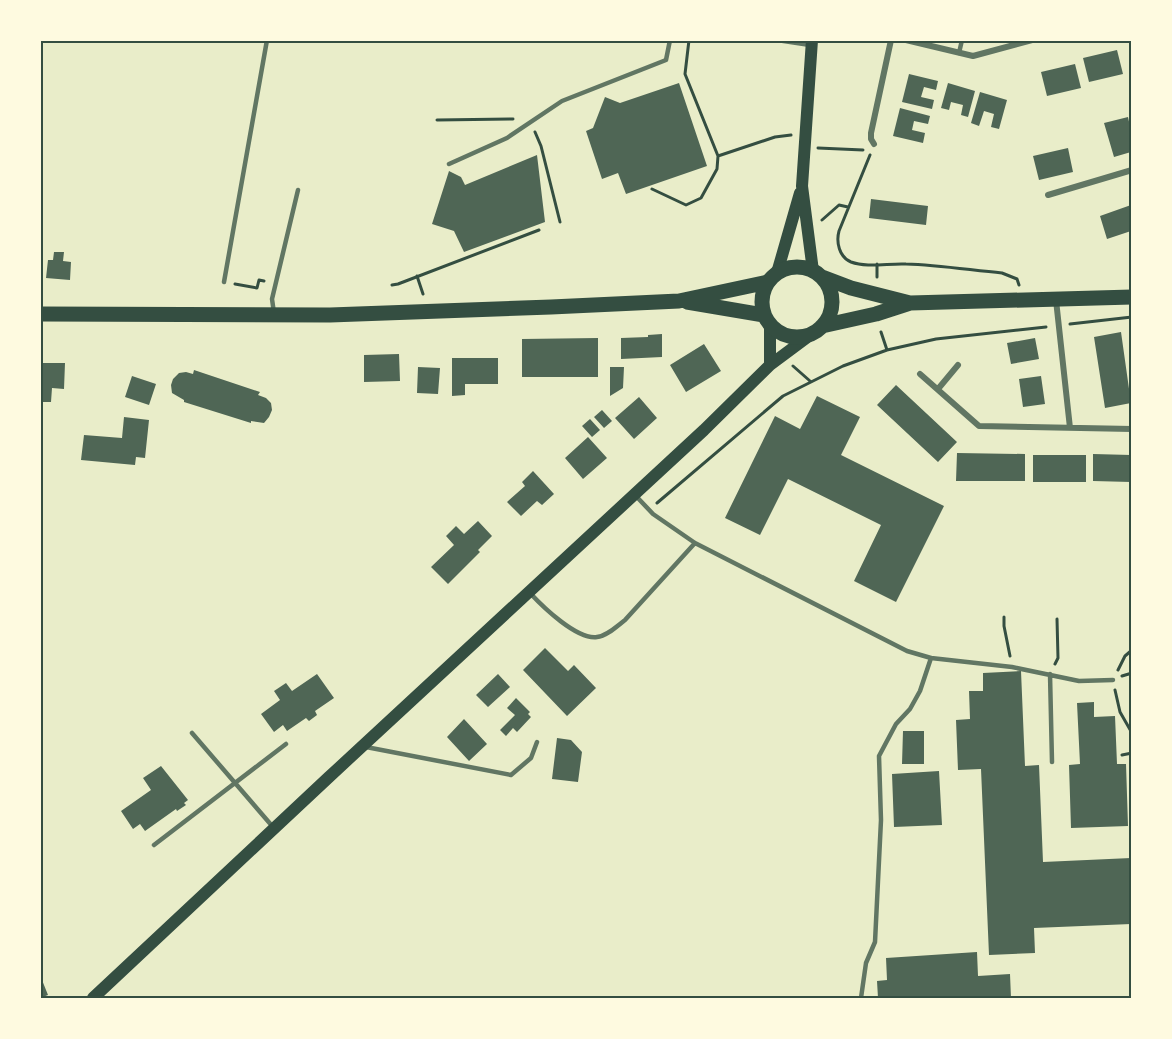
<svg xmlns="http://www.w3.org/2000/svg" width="1172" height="1039" font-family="'PT Serif',serif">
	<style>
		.building { fill: #4f6655 }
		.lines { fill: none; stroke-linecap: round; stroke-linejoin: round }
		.path { stroke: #344e41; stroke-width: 3 }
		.service { stroke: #617663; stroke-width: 4.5 }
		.minor { stroke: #617663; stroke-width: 6 }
		.secondary { stroke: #344e41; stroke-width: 12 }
		.primary { stroke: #344e41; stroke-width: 15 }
		.neatline { fill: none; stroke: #344e41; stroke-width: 2 }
	</style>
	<rect width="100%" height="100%" fill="#e9edc9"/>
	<path class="building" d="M1117 50 1123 74 1089 82 1083 58Z
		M1075 64 1081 88 1047 96 1041 72Z
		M909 74 938 81 936 90 924 87 921 97 934 100 932 109 902 102Z
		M679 83 707 166 626 194 618 173 602 179 586 131 593 128 605 97 620 103Z
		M948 83 975 91 968 117 961 115 963 105 951 102 949 110 941 108Z
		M980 92 1007 100 999 129 991 127 994 114 984 111 979 126 971 123Z
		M900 108 930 116 928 124 914 121 912 130 925 133 923 143 893 136Z
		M1128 117 1131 131V152L1114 157 1104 123Z
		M1068 148 1073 172 1039 180 1033 156Z
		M537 155 545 222 464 252 454 231 432 224 449 171 461 177 465 185Z
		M871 199 928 206 926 225 869 218Z
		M1131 205V231L1107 239 1100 216Z
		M54 252H64L63 261 71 262 70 280 46 278 48 260H53Z
		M1121 332 1131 403 1105 408 1094 337Z
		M662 334V357L621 359V338L648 337V335Z
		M598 338V377H522V339Z
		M1035 338 1039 359 1011 364 1007 343Z
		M704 344 721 371 686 392 670 365Z
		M399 354 400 381 364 382V355Z
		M452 358H498V384H465V395L452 396Z
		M40 363H65L64 389 52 388 51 402H40Z
		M418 367 440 368 438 394 417 393Z
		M610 367H624L623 388 610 396Z
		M194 370 260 392 258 395 266 398 271 403 272 410 269 417 264 423 251 421V423L184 402V400L172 393 171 385 173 379 179 373 186 372 193 374Z
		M132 376 156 384 149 405 125 397Z
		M1041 376 1045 404 1023 407 1019 379Z
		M896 385 957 442 938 462 877 405Z
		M817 396 860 417 841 455 944 506 896 602 854 581 881 525 788 479 760 535 725 518 775 416 800 429Z
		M639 397 657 418 634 439 615 418Z
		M602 410 612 421 604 428 594 417Z
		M124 417 149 420 145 458 136 457 135 465 81 460 84 435 122 438Z
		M590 419 600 430 592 437 582 426Z
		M588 437 607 458 583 479 565 458Z
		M957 453 1025 454V481H956Z
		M1093 454 1131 455V482L1093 481Z
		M1033 455H1086V482H1033Z
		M533 471 554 494 542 505 537 501 521 516 507 502 525 486 522 482Z
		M478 521 492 536 478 550 480 552 448 584 431 567 454 545 446 536 456 526 464 534Z
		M545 648 568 671 574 665 596 688 567 716 523 670Z
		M1021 671 1025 766 1039 765 1043 862 1131 858V924L1034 928 1035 953 989 955 981 769 958 770 956 720 970 719 969 691H983V673Z
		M317 674 334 698 315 711 317 715 309 721 306 718 287 731 283 725 274 732 261 714 280 700 274 691 286 683 292 691Z
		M498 674 510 687 488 707 476 695Z
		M516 698 530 712 528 714 531 717 517 732 513 728 506 736 500 730 515 715 507 708Z
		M1094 702V717L1115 716 1117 764H1126L1128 826 1071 828 1069 765 1080 764 1077 703Z
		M464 719 487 744 469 761 447 737Z
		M903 731H924V764H902Z
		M557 738 571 740 582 752 578 782 552 779Z
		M161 766 188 800 184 803 186 805 177 811 176 809 145 831 140 824 133 829 121 811 151 790 143 778Z
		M939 771 942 825 894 827 892 774Z
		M977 952 978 976 1010 974 1011 998H878L877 981 887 980 886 958Z
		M40 975 48 995 40 998Z"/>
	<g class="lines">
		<path class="path" d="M437 120 513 119
			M535 132 541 146 560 222
			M818 148 863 150
			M870 155 839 231C836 242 839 257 851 262 867 268 889 263 906 264 938 265 970 270 1002 273L1017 279 1019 285
			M718 156 775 137 791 135
			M652 189 686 205 701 198 717 169 718 156 685 74 689 40
			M822 220 839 205 848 207
			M417 276 423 294
			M877 277V264
			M235 284 257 288 259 280 264 281
			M392 285 398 284 539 230
			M1070 324 1132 317
			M881 332 887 350
			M793 366 810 381
			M657 503 783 396 843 366 887 350 936 339 1046 327
			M1004 617V626L1010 656
			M1055 664 1058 658 1057 619
			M1118 670 1125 656 1132 650
			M1122 676 1132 673
			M1115 690 1120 712 1132 733
			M1122 755 1132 753"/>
		<path class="service" d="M777 40 810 45
			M959 53 962 40
			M449 164 507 138 562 101 666 60 670 40
			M224 282 267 40
			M274 313 272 299 298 190
			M635 495 653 514 695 543 907 651 931 658 1012 667 1079 681 1113 680
			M530 593C543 607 577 640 597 637 607 636 617 626 625 620L695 543
			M1050 674 1052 762
			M192 733 273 827
			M366 747 511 775 531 758 537 742
			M154 845 286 744
			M861 998 866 963 875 942 881 820 879 756 896 724 910 709 920 691 931 658"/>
		<path class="minor" d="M906 40 973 56 1032 40
			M874 144 871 139V133L891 40
			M1048 195 1132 170
			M1056 300 1070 428
			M920 374 979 426 1132 429
			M938 389 958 365"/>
		<path class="secondary" d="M812 40 802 186 813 271
			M777 273 800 193
			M770 365V325
			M93 998 329 777 704 430 770 365 813 333"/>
		<path class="primary" d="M762 302a35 35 0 1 1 70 0a35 35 0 1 1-70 0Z
			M822 277 851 288 910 303
			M687 302 764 315
			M40 314 330 315 551 307 679 301 768 282
			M822 326 876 314 910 303 1132 297"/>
	</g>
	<rect width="1172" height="1039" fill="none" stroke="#fefae0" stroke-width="84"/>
	<rect x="42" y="42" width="1088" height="955" class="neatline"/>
</svg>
